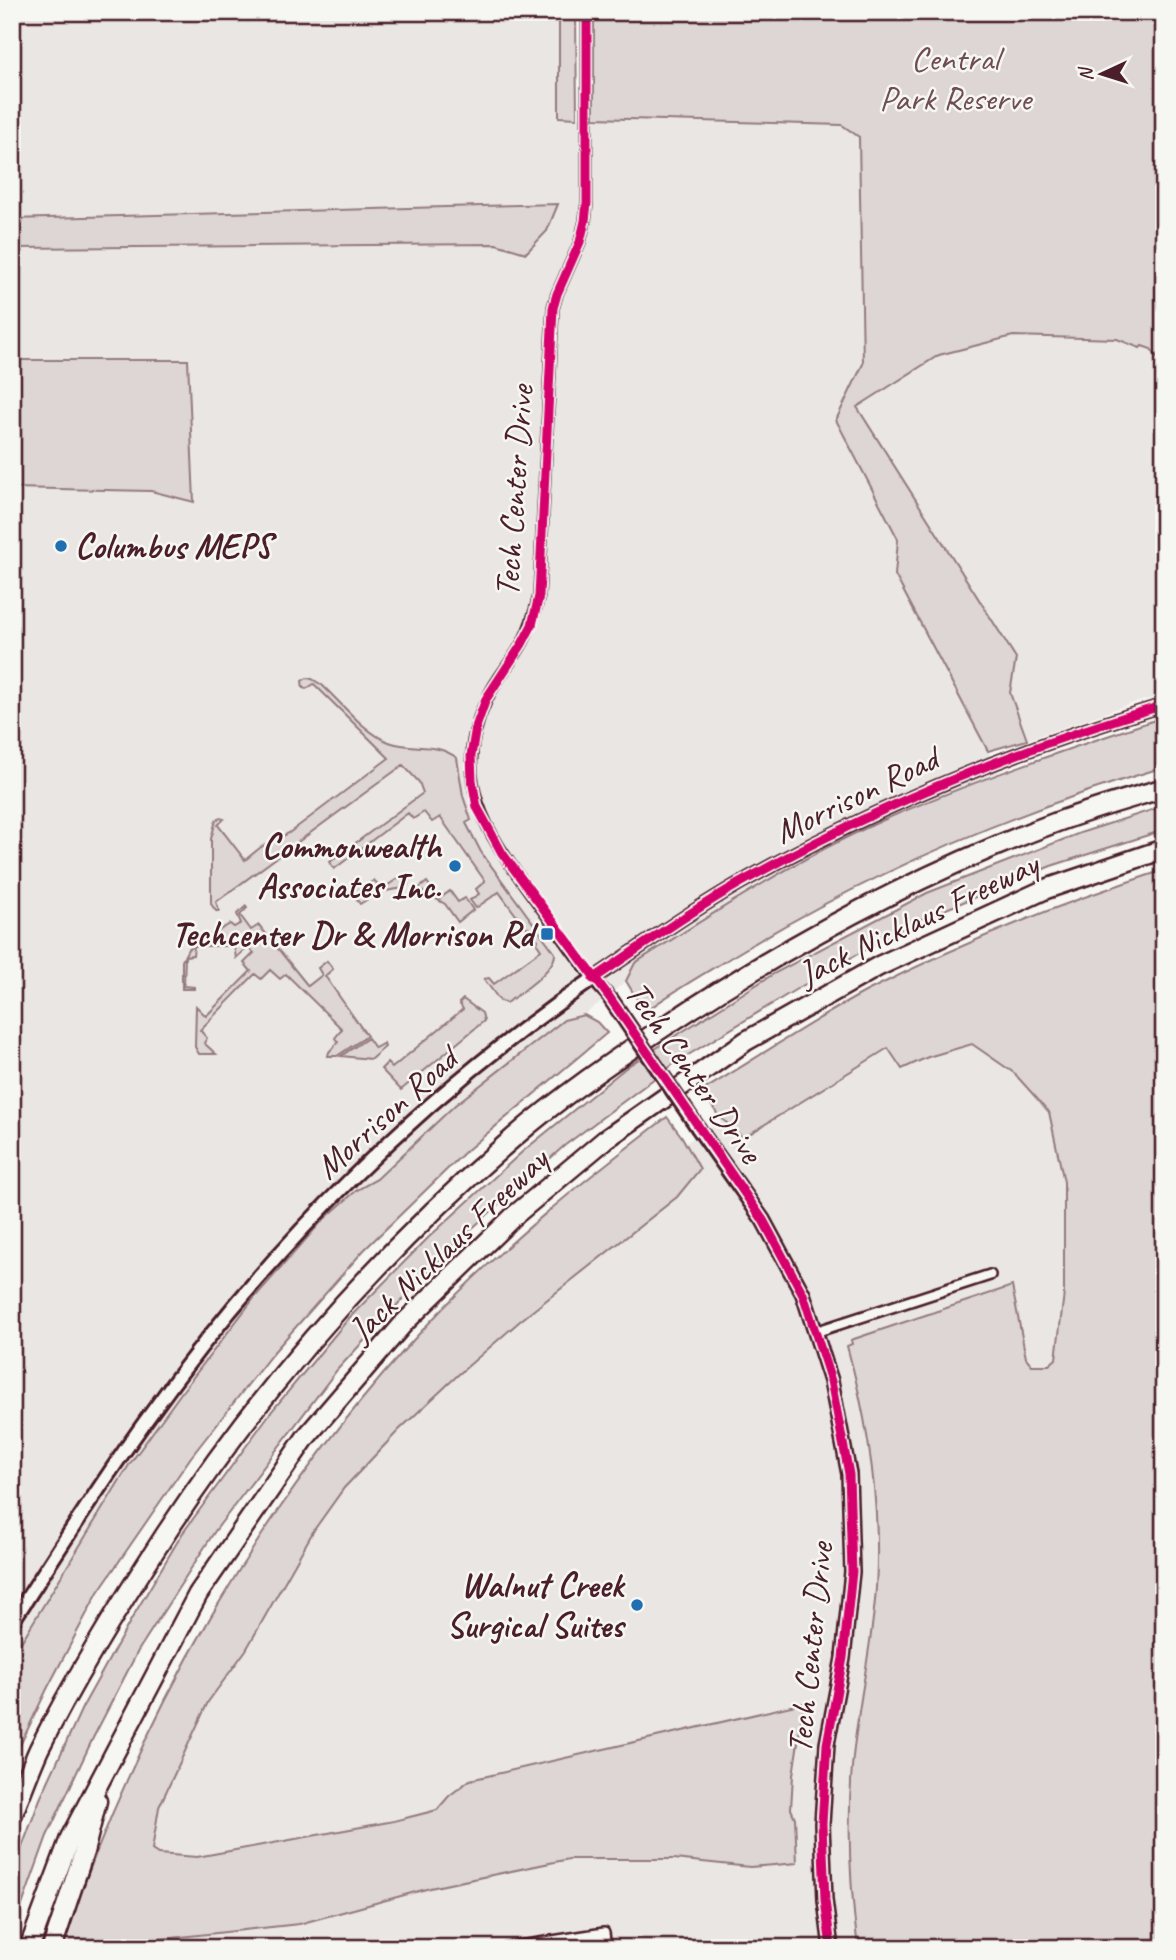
<svg xmlns="http://www.w3.org/2000/svg" width="1176" height="1960" font-family="Caveat,sans-serif">
	<style>
		.built { fill: #e9e6e3 }
		.green { fill: #ddd6d5; stroke: #947a80; stroke-width: 2 }
		.lines { fill: none; stroke-linecap: round; stroke-linejoin: round }
		.minor-casing { stroke: #4a1f2b; stroke-width: 14 }
		.tertiary-casing { stroke: #4a1f2b; stroke-width: 16 }
		.secondary-casing { stroke: #4a1f2b; stroke-width: 18 }
		.motorway-casing { stroke: #4a1f2b; stroke-width: 23 }
		.minor { stroke: #f6f6f2; stroke-width: 9 }
		.tertiary { stroke: #f6f6f2; stroke-width: 10 }
		.secondary { stroke: #f6f6f2; stroke-width: 12 }
		.motorway { stroke: #f6f6f2; stroke-width: 18 }
		.secondary-bridge-casing { stroke: #4a1f2b; stroke-width: 18; stroke-linecap: butt }
		.secondary-bridge { stroke: #f6f6f2; stroke-width: 12 }
		.cycleway-casing { stroke: #f6f6f2; stroke-width: 13 }
		.cycleway { stroke: #d6006c; stroke-width: 9 }
		.poi-dot { fill: #1f6fb2; stroke: #f6f6f2; stroke-width: 2.5 }
		.labels { text-anchor: middle; dominant-baseline: central; stroke-width: 5; stroke-linejoin: round; paint-order: stroke }
		.park-label { font-size: 35px; fill: #6f4d56; stroke: #f6f6f2 }
		.street-label { font-size: 35px; fill: #4a1f2b; stroke: #f6f6f2 }
		.poi-label { font-size: 35px; font-weight: bold; fill: #4a1f2b; stroke: #f6f6f2; text-anchor: end }
	</style>
	<rect width="100%" height="100%" fill="#f6f6f2"/>
	<filter id="ink" filterUnits="userSpaceOnUse"><feTurbulence type="fractalNoise" baseFrequency=".0143" numOctaves="2"/><feDisplacementMap in="SourceGraphic" scale="14" xChannelSelector="R" yChannelSelector="G"/><feConvolveMatrix kernelMatrix="1 2 1 2 8 2 1 2 1" color-interpolation-filters="sRGB"/></filter>
	<g filter="url(#ink)">
		<path class="built" d="M12 12H559V117L843 125 859 137 863 364 836 420 899 539 895 575 999 772 878 823 761 882 635 963 626 981 584 1015 564 1020 455 1105 377 1179 357 1190 322 1221 255 1297 129 1465 12 1657V488L151 491 194 501 188 360H12V248L496 244 526 253 557 204 12 219Z
			M1013 336 1117 339 1152 349 1164 367V695L1130 704 1027 740 1010 693 1016 658 857 407 939 355Z
			M1095 943 1075 1948H102L156 1776 277 1547 626 1180 856 1038Z"/>
		<path class="green" d="M559 12H576L577 118 559 117Z
			M594 12H1164V367L1151 349 1142 346 1140 348 1117 339 1013 336 939 355 857 407 1016 658 1010 693 1027 740 988 751 895 575 898 539 836 420 863 364 859 137 842 125 594 118Z
			M558 204 547 231 526 253 496 244 12 248V219Z
			M12 360H188L194 502 151 491 12 488Z
			M307 678 312 679 322 685C341 703 366 734 389 742 414 751 434 741 457 758L463 796 471 820 466 823 481 852 555 953C556 969 519 995 506 1003L500 1001 484 979 489 978 494 984 541 950 537 944 538 940 529 928 524 926 499 892 476 908 470 900 479 894 476 889 485 881 440 817 432 822 424 812 413 819 408 813 334 869 330 862 423 793 419 782 403 765 216 902 219 911H216L211 904V839L216 820 220 818 224 819 218 825 245 860 261 847 289 833 389 758 314 684 306 689 303 688 302 681Z
			M1164 717V767C1013 812 865 875 730 958 702 975 672 992 645 1012L626 981 635 963C715 912 793 861 879 822 972 781 1068 749 1164 717Z
			M1164 806V830L1051 866 912 923 795 990 675 1063 564 1146 448 1250 337 1370 215 1531 138 1651 93 1738 47 1836 12 1933V1874L40 1799 82 1708 132 1618 182 1534 271 1412 349 1318 429 1237 522 1152 628 1066 775 973 927 893 1080 833Z
			M1164 870V1948H858C850 1888 847 1828 852 1767 857 1707 872 1649 876 1588 881 1506 869 1425 847 1346L852 1344 851 1340 1012 1286 1026 1358 1032 1365H1049L1056 1359 1064 1293V1182L1049 1112 1014 1073 972 1044 928 1057 902 1069 888 1048 743 1138 718 1115 702 1091C757 1058 811 1021 867 991 963 942 1061 903 1164 870Z
			M405 874 409 877 408 885 404 888 379 892 360 904 349 889 359 883 364 888 374 880 382 889Z
			M427 882 439 899 450 891 458 902 465 898 473 910 458 922 445 904 418 889Z
			M246 906 247 908 240 915 251 930 259 925 308 986 322 975 318 968 327 961 333 969 325 976 367 1036 337 1056H328L329 1052 338 1042 335 1038 342 1029 286 974 280 979 270 970 261 979 255 974 200 1030 207 1038 204 1043 216 1054H199L195 1047 196 1006 206 1016 251 971 244 963 254 953 248 947 236 958 234 946H194L193 955 185 956 184 986 194 987V989H182V961L188 949 230 924 234 927 241 923 237 914Z
			M463 999 482 1013 484 1021 401 1090 381 1069 387 1063 392 1068 463 1009 459 1003Z
			M584 1015 597 1022 607 1033 465 1152 364 1250 272 1354 191 1457 98 1592 47 1689 12 1762V1657L129 1465 181 1393 255 1297 322 1221 357 1190 377 1179 455 1105 564 1020Z
			M368 1038 375 1048 384 1043 385 1047 371 1059 341 1056Z
			M667 1117 682 1137 700 1169 677 1197 520 1321 459 1374 399 1430 344 1488 314 1530 246 1650 208 1702 159 1807 152 1850 158 1854 197 1857 394 1821 437 1810 449 1796 470 1780 804 1703 793 1775 791 1809 795 1818 797 1863 750 1867 674 1859H569L430 1888 299 1924 109 1945 108 1948H61C141 1713 259 1506 428 1324 500 1247 583 1181 667 1117Z"/>
		<g class="lines">
			<defs>
				<path id="minor" d="M587 12V203L585 221 580 242 557 294 553 308 539 596C535 612 531 627 523 642 512 662 495 680 486 701 450 779 485 830 530 892 551 921 572 950 593 979
					M815 1332 990 1275
					M507 1948 604 1933 606 1948"/>
				<path id="tertiary" d="M610 998 593 979C642 946 689 912 740 883 874 807 1016 749 1164 705"/>
				<path id="secondary" d="M698 1128 763 1220 803 1294 831 1381 849 1474 852 1572 843 1658 827 1744 822 1824 825 1900 831 1948
					M12 1622C56 1554 99 1485 147 1419 268 1249 421 1096 593 979"/>
				<path id="motorway" d="M12 1816C21 1794 29 1771 39 1749 76 1675 120 1604 165 1535 262 1387 378 1255 512 1139 560 1097 614 1060 667 1025 789 944 919 873 1057 822 1092 809 1128 799 1164 788
					M29 1948 70 1838 198 1594 306 1437 404 1323 515 1215 606 1139 746 1041 879 966 1046 889 1164 849
					M52 1948 84 1852 97 1801"/>
			</defs>
			<use href="#minor" class="minor-casing"/>
			<use href="#tertiary" class="tertiary-casing"/>
			<use href="#secondary" class="secondary-casing"/>
			<use href="#motorway" class="motorway-casing"/>
			<use href="#minor" class="minor"/>
			<use href="#tertiary" class="tertiary"/>
			<use href="#secondary" class="secondary"/>
			<use href="#motorway" class="motorway"/>
			<defs>
				<path id="secondary-bridge" d="M610 998 698 1128"/>
			</defs>
			<use href="#secondary-bridge" class="secondary-bridge-casing"/>
			<use href="#secondary-bridge" class="secondary-bridge"/>
			<defs>
				<path id="cycleway" d="M587 12V203L585 221 580 242 557 294 553 308 539 596 532 625 522 644 486 699 476 727 471 756 472 780 477 807 502 853 610 998 763 1220 803 1294 831 1381 849 1474 852 1572 843 1658 827 1744 822 1824 825 1900 831 1948
					M593 979C642 946 689 912 740 883 874 807 1016 749 1164 705"/>
			</defs>
			<use href="#cycleway" class="cycleway-casing"/>
			<use href="#cycleway" class="cycleway"/>
		</g>
	</g>
	<g class="poi-dot">
		<circle cx="61" cy="546" r="7"/>
		<circle cx="455" cy="866" r="7"/>
		<rect x="540" y="927" width="14" height="14" rx="3.5"/>
		<circle cx="637" cy="1605" r="7"/>
	</g>
	<g class="labels">
		<g class="park-label">
			<text x="955" y="58">Central<tspan x="955" dy="40">Park Reserve</tspan></text>
		</g>
		<g class="street-label">
			<text transform="translate(514 491) rotate(-86)">Tech Center Drive</text>
			<text transform="translate(856 795) rotate(-26)">Morrison Road</text>
			<text transform="translate(918 919) rotate(-26)">Jack Nicklaus Freeway</text>
			<text transform="translate(694 1072) rotate(55)">Tech Center Drive</text>
			<text transform="translate(386 1113) rotate(-42)">Morrison Road</text>
			<text transform="translate(448 1245) rotate(-44)">Jack Nicklaus Freeway</text>
			<text transform="translate(810 1648) rotate(-84)">Tech Center Drive</text>
		</g>
		<g class="poi-label">
			<text x="75" y="546" text-anchor="start">Columbus MEPS</text>
			<text x="441" y="846">Commonwealth<tspan x="441" dy="40">Associates Inc.</tspan></text>
			<text x="533" y="934">Techcenter Dr &amp; Morrison Rd</text>
			<text x="623" y="1585">Walnut Creek<tspan x="623" dy="40">Surgical Suites</tspan></text>
		</g>
	</g>
	<rect width="1176" height="1960" fill="none" stroke="#f6f6f2" stroke-width="42"/>
	<rect x="21" y="21" width="1134" height="1918" fill="none" stroke="#4a1f2b" stroke-width="2.5" filter="url(#ink)"/>
	<g transform="translate(1102 74) rotate(266)" stroke="#f6f6f2" stroke-width="5" paint-order="stroke">
	<path d="M0-5L12 26L0 18L-12 26Z" fill="#4a1f2b"/>
	<text y="-10" font-size="19" font-weight="bold" text-anchor="middle" fill="#4a1f2b">N</text>
	</g>
</svg>
